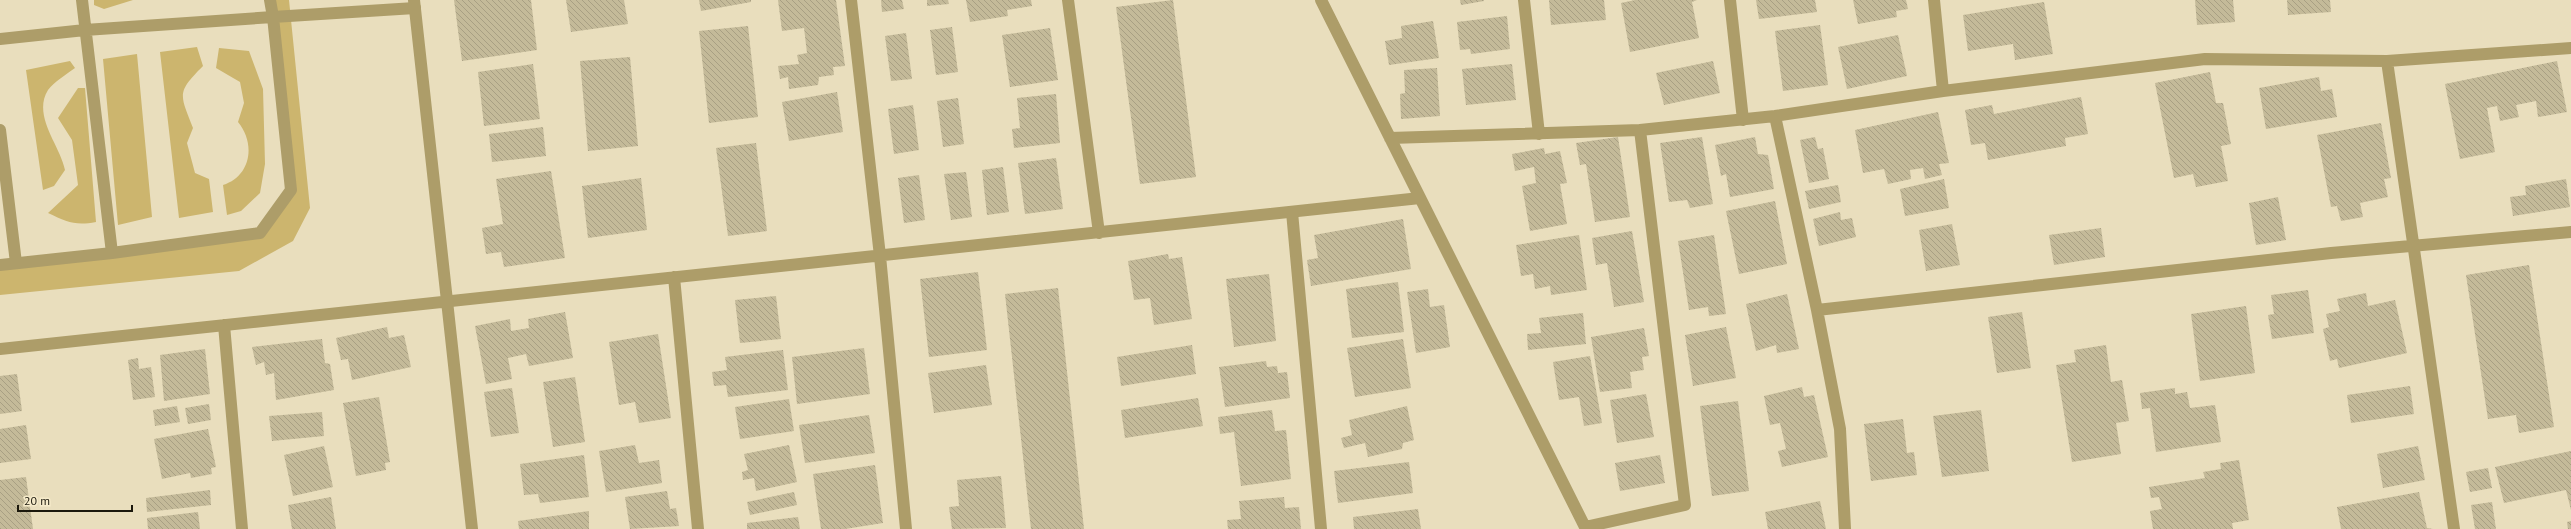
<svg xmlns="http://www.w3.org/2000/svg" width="2571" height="529" font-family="'PT Sans',sans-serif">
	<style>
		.green { fill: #ccb56e }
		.building { fill: url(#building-back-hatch) }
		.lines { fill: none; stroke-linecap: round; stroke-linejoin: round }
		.lane { stroke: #ad9d69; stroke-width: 12 }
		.street { stroke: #ad9d69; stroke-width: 12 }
	</style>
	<defs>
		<pattern id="building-back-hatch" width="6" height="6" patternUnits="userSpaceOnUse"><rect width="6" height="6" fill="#c4ba99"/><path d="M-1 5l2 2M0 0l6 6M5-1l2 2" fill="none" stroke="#a89f83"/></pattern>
	</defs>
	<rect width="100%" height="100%" fill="#e9debd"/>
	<path class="green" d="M94 0H133L104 9 94 5Z
		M270 0H289L310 208 293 241 239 271 0 295V269L260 233 291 190Z
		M197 47 203 66C176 93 180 94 193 128L187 143 195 173 209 179 213 212 179 218 160 52Z
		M219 48 249 51 263 89 265 164 260 193 241 211 227 215 223 185C251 176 256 144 238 122L244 103 240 82 216 68Z
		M137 54 152 217 118 225 103 59Z
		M70 61 75 68C67 74 54 82 48 90 32 116 60 145 65 170L54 186 43 190 26 70Z
		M78 88H85L96 222C75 226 67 222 48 213L78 185 72 140 58 118Z"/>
	<path class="building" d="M454 0H531L537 50 462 61Z
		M566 0H624L628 24 571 32Z
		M699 0H751V2L701 11Z
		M778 0H836L845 66 833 67 834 75 819 77 818 85 789 89 788 77 780 79 778 66 799 64 797 55 807 53 804 28 782 31Z
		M881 0H902L904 9 882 12Z
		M927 0H948L949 4 927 6Z
		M966 0H1031L1032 6 1007 10 1008 16 970 22Z
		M1173 0 1196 177 1140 184 1116 7Z
		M1460 0H1484V1L1461 5Z
		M1549 0H1604L1606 20 1551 25Z
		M1635 0H1697L1692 2 1699 38 1630 52 1621 3Z
		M1756 0H1815L1817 12 1759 19Z
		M1853 0H1906L1908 9 1896 11 1897 17 1858 24Z
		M2195 0H2233L2235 22 2197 25Z
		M2287 0H2330L2331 12 2288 15Z
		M2044 2 2053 54 2015 60 2013 44 1968 51 1963 15Z
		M1507 16 1510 49 1471 54 1470 49 1460 50 1457 22Z
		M1433 21 1439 58 1389 65 1385 41 1402 38 1401 26Z
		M1820 25 1828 85 1783 91 1775 31Z
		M748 26 758 117 709 123 699 31Z
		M952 27 958 72 936 75 930 30Z
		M1050 28 1058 80 1010 87 1002 35Z
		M906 33 912 79 891 81 885 36Z
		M1898 35 1907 76 1847 89 1838 47Z
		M630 57 638 146 588 151 580 61Z
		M1713 61 1720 93 1664 105 1656 73Z
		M2557 61 2567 112 2538 117 2536 101 2516 105 2519 117 2500 121 2497 106 2487 108 2495 152 2460 159 2445 84Z
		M533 64 540 119 484 126 478 72Z
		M1512 64 1516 100 1466 105 1462 69Z
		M1437 68 1440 116 1401 119 1400 94 1405 93 1404 70Z
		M2210 72 2216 103H2223L2231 144 2221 146 2228 181 2196 187 2193 174 2174 178 2155 83Z
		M2319 77 2321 91 2332 89 2337 117 2266 129 2259 88Z
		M837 92 843 132 789 141 782 102Z
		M1056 94 1060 143 1014 148 1012 129 1020 128 1017 98Z
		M2081 97 2088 134 2065 138 2066 146 1988 160 1985 143 1971 145 1965 110 1992 105 1994 114Z
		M958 98 964 144 943 147 937 101Z
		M913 105 919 150 894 154 888 109Z
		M1938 112 1949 163 1939 164 1942 175 1925 179 1923 168 1910 170 1911 179 1888 184 1884 169 1863 173 1855 130Z
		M2381 123 2391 178 2384 179 2388 197 2360 203 2363 217 2341 221 2337 206 2331 207 2317 135Z
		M543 127 546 156 492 162 489 134Z
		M1618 137 1630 217 1595 222 1586 164 1580 165 1576 143Z
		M1702 137 1713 204 1690 208 1687 200 1669 202 1660 143Z
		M1755 137 1758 154 1768 155 1774 189 1730 197 1726 174 1721 176 1715 145Z
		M1815 137 1818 149 1823 148 1829 179 1809 183 1800 140Z
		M756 143 767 231 728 236 716 148Z
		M1544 148 1545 154 1560 151 1567 183 1560 184 1567 224 1530 231 1522 186 1536 183 1534 167 1515 171 1512 154Z
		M1056 158 1063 209 1025 214 1018 163Z
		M1003 167 1009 212 987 215 982 170Z
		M551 171 565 258 504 267 501 252 486 254 482 228 503 224 496 179Z
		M966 172 972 217 951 220 944 174Z
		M919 175 925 220 904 223 898 178Z
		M641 178 647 230 588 238 582 186Z
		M1944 179 1949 208 1905 216 1900 189Z
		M2566 179 2570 207 2513 216 2510 197 2526 195 2525 186Z
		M1838 185 1841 202 1809 209 1805 191Z
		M2278 197 2286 240 2256 245 2249 203Z
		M1775 201 1787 264 1739 274 1726 211Z
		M1840 212 1841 220 1852 218 1856 237 1819 246 1813 219Z
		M1403 219 1411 269 1311 286 1307 260 1318 258 1314 235Z
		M1952 224 1960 265 1926 271 1919 230Z
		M2101 228 2105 257 2054 265 2049 235Z
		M1632 231 1644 302 1614 307 1607 263 1596 265 1592 238Z
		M1579 235 1587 290 1551 295 1550 286 1535 289 1533 274 1521 276 1516 245Z
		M1714 235 1726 314 1709 316 1708 307 1689 310 1678 241Z
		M1168 254 1169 259 1182 257 1192 319 1154 325 1150 298 1134 300 1128 261Z
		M2529 265 2554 427 2519 433 2516 415 2488 419 2466 275Z
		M978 272 987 350 929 357 920 279Z
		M1269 274 1276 341 1234 347 1226 279Z
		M1398 282 1404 332 1352 338 1346 289Z
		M1058 288 1084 529H1031L1005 294Z
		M1428 289 1430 307 1444 305 1450 347 1416 353 1407 292Z
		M2308 290 2314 333 2272 339 2268 315 2274 314 2271 295Z
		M2366 293 2368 306 2395 300 2407 353 2339 368 2337 359 2330 361 2323 329 2329 327 2326 314 2340 311 2337 299Z
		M1787 294 1799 349 1777 353 1776 345 1756 351 1746 304Z
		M776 296 781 339 740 343 735 300Z
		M2246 306 2255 373 2200 381 2191 314Z
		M565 312 573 358 529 366 526 354 508 358 512 379 486 384 475 326 510 319 511 331 529 328 528 319Z
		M2022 312 2031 368 1997 373 1988 317Z
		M1583 313 1586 344 1528 350 1527 334 1541 333 1539 318Z
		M387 327 389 338 404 335 411 367 352 380 348 359 341 360 336 338Z
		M1726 327 1736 378 1693 386 1685 335Z
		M1644 328 1649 356 1642 357 1644 370 1630 372 1632 388 1600 392 1591 337Z
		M658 334 671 418 639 423 635 402 619 405 609 342Z
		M322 339 325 363 330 364 334 390 276 400 274 373 266 375 264 362 256 365 252 347Z
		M1403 339 1411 388 1355 397 1347 348Z
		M1192 345 1196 374 1121 386 1117 357Z
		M2106 345 2111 382 2122 380 2129 421 2116 423 2121 454 2072 462 2056 365 2076 362 2074 350Z
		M864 348 870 394 797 404 792 357Z
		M205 349 210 394 164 401 160 355Z
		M783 350 788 390 728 397 726 385 714 386 712 372 727 370 725 357Z
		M1590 356 1602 423 1584 426 1579 397 1559 400 1553 362Z
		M138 358 139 369 151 367 155 397 133 400 128 360Z
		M1266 361 1267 367 1277 366 1278 373 1287 372 1290 398 1225 407 1219 367Z
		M986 365 992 405 934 413 928 373Z
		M17 374 22 411 0 414V376Z
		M575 377 585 442 553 447 543 382Z
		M2410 386 2414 414 2351 423 2347 395Z
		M1802 387 1804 397 1814 395 1828 457 1782 467 1778 451 1786 449 1780 423 1770 425 1764 396Z
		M512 388 519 433 491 437 484 392Z
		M2175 388V394L2187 392 2190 408 2215 405 2221 442 2156 452 2150 408 2142 409 2140 393Z
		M1646 394 1654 437 1617 443 1610 400Z
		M379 397 390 462 385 463 386 470 356 476 343 403Z
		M1198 398 1203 426 1125 438 1121 410Z
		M789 399 794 431 740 439 735 407Z
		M1738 401 1749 491 1712 496 1700 406Z
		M209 404 211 420 188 424 185 408Z
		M177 406 180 422 155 426 153 410Z
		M1407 406 1414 440 1403 443 1402 449 1368 457 1365 443 1344 448 1341 438 1352 435 1349 420Z
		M1272 410 1275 431 1286 430 1291 479 1241 486 1234 432 1220 434 1218 417Z
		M1981 410 1989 471 1942 477 1933 416Z
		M322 412 324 436 272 441 269 416Z
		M869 415 875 453 805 463 799 425Z
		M1903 419 1907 453 1914 452 1917 475 1871 481 1864 424Z
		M26 425 31 459 0 463V429Z
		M208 429 216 467 211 468 212 474 191 478 190 473 162 479 154 439Z
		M635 445 639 463 659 460 662 483 606 492 599 451Z
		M789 445 797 482 756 491 754 478 743 480 742 472 748 470 744 454Z
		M324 446 333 487 293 496 284 455Z
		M2418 446 2425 480 2383 488 2377 454Z
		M2571 451V510L2566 490 2504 503 2495 467Z
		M584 455 589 497 540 503 538 494 524 495 520 464Z
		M1660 455 1665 483 1620 491 1615 463Z
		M2239 460 2249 520 2232 523 2233 529H2153L2150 511 2162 509 2159 497 2151 498 2149 487 2205 478 2203 472 2221 469 2220 463Z
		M1409 462 1413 493 1338 503 1334 471Z
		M875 465 883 523 845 529H821L813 474Z
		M2488 468 2492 488 2470 492 2466 472Z
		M1001 476 1006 528 952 529 949 507 959 506 957 480Z
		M26 477 33 529H0V480Z
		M210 490 211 505 147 512 146 498Z
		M667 491 670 509 676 508 679 526 630 529 625 497Z
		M794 492 797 505 750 515 747 502Z
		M2419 492 2427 528 2433 529H2341L2337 507Z
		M331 497 336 529H292L288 505Z
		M1284 497 1285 508 1299 507 1301 529H1228L1227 520 1241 519 1239 501Z
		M1820 501 1826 529H1768L1765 512Z
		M2492 502 2496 529H2475L2471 505Z
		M1418 509 1421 529H1354L1353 517Z
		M589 511V529H519L518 521Z
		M198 512 200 529H148L147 518Z
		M798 517 800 529H747V523Z
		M2571 521V529H2568L2567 522Z"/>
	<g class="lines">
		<path class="lane" d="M82 0 112 253
			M270 0 273 17 415 8
			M0 39 85 30 273 17 291 190 260 233 112 253 0 265
			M0 130 16 263"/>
		<path class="street" d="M414 0 472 529
			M851 0 880 256 906 529
			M1068 0 1099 233
			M1321 0 1586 529
			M1524 0 1539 134
			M1730 0 1743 120
			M1934 0 1943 91
			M2387 61 2454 529
			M1775 116 1817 310 1840 429 1845 529
			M1390 138 1640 130 1775 116 1943 91 2205 59 2387 61 2571 48
			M1292 212 1321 529
			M674 277 698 529
			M1817 310 2331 253 2571 232
			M224 325 242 529
			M0 349 1420 198
			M1585 527 1685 505 1640 130"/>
	</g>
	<path d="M18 505v6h114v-6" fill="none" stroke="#1b180c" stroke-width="2"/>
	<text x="24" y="505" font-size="12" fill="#1b180c" stroke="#f6ebca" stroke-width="3" paint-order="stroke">20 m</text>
</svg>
